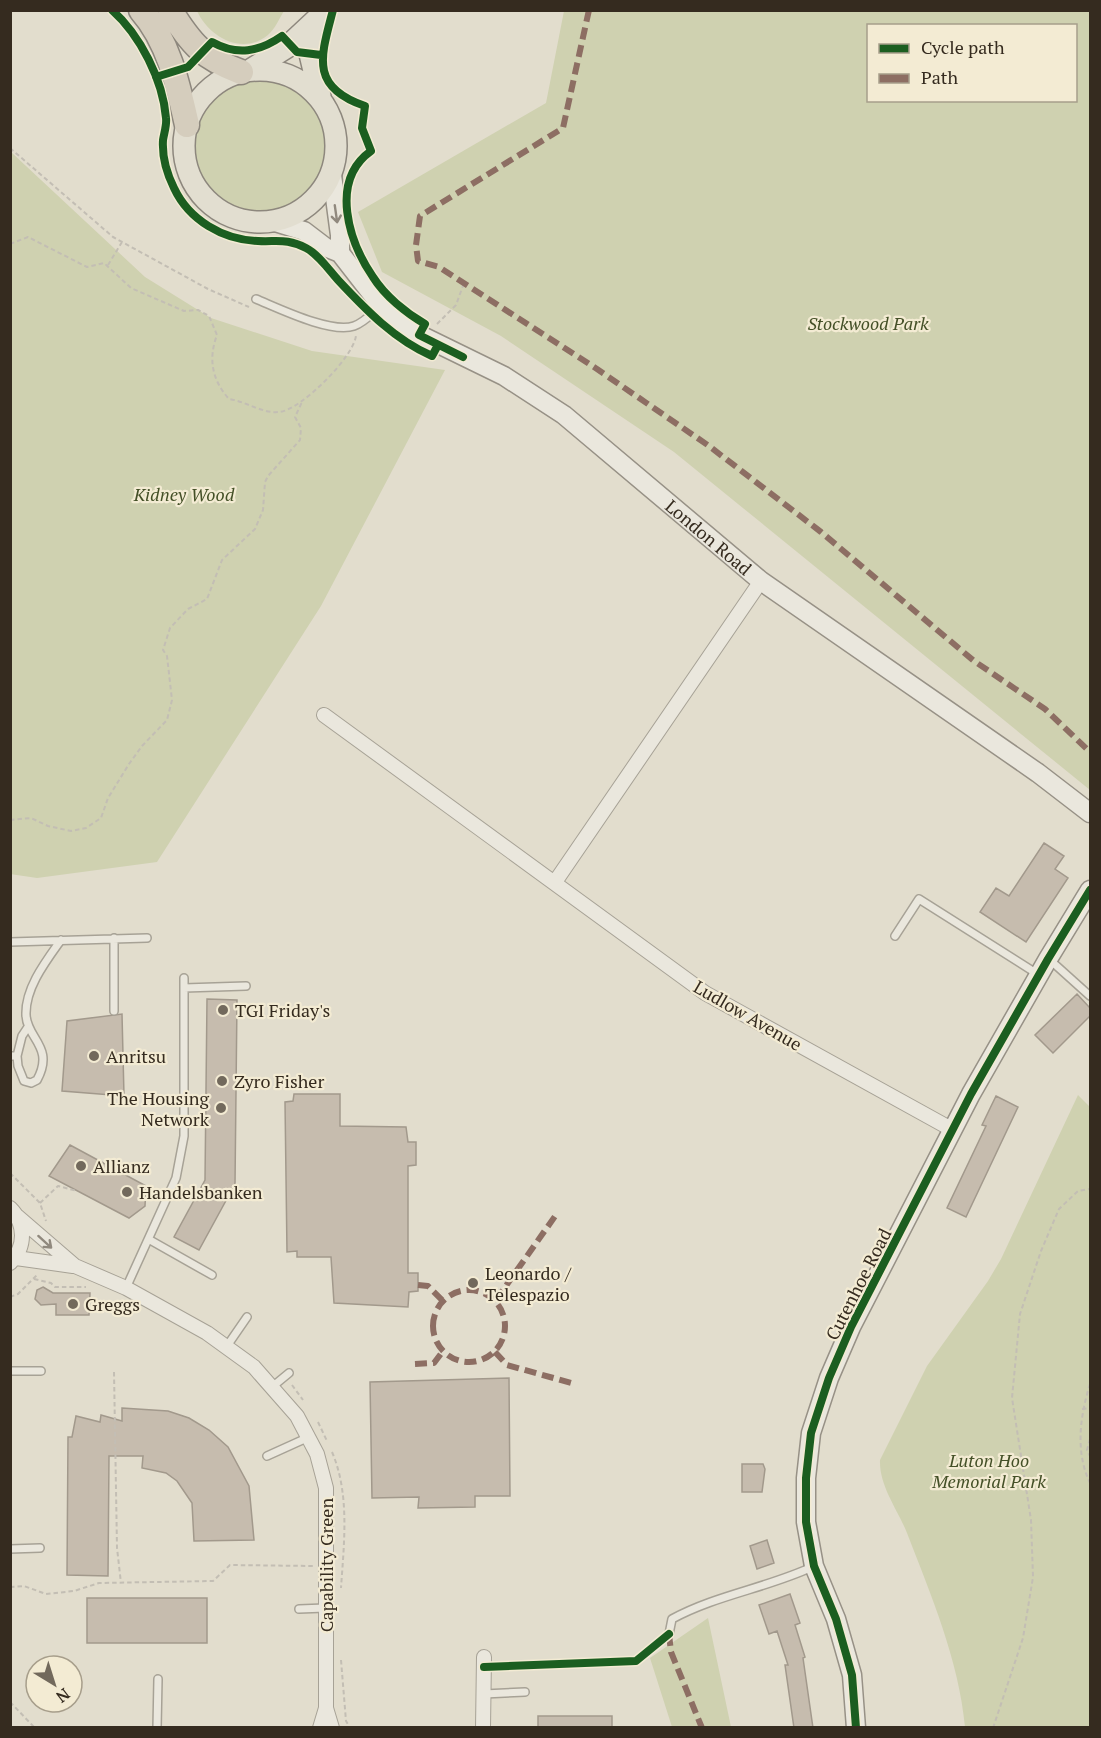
<svg xmlns="http://www.w3.org/2000/svg" width="1101" height="1738" font-family="'PT Serif',serif">
	<style>
		.green { fill: #cfd1b0; fill-rule: evenodd }
		.building { fill: #c6bcae; stroke: #a2998c; stroke-width: 1.5 }
		.lines { fill: none; stroke-linecap: round; stroke-linejoin: round }
		.lane-casing { stroke: #a7a296; stroke-width: 10 }
		.street-casing { stroke: #a7a296; stroke-width: 16 }
		.secondary-casing { stroke: #979186; stroke-width: 21 }
		.primary-casing { stroke: #8d877d; stroke-width: 24 }
		.highway-casing { stroke: #8d877d; stroke-width: 27 }
		.path { stroke: #c3beb4; stroke-width: 2; stroke-dasharray: 4.5 3; stroke-linecap: butt }
		.lane { stroke: #eae7dd; stroke-width: 7 }
		.street { stroke: #eae7dd; stroke-width: 14 }
		.secondary { stroke: #eae7dd; stroke-width: 18 }
		.primary { stroke: #e2ded0; stroke-width: 21 }
		.highway { stroke: #d5cdbd; stroke-width: 24 }
		.quiet { stroke: #8d6e63; stroke-width: 6; stroke-dasharray: 12 6; stroke-linecap: butt }
		.cycleway-casing { stroke: #f3ebd3; stroke-width: 11 }
		.cycleway { stroke: #1b5e20; stroke-width: 8 }
		.oneway { stroke: #90897e }
		.poi-dot { fill: #72695c; stroke: #f3ebd3; stroke-width: 2 }
		.labels { text-anchor: middle; dominant-baseline: central; stroke-width: 4.5; stroke-linejoin: round; paint-order: stroke }
		.park-label { font-size: 18px; font-style: italic; fill: #445027; stroke: #f3ebd3 }
		.street-label { font-size: 18px; fill: #352b1f; stroke: #f3ebd3 }
		.poi-label { font-size: 18px; fill: #352b1f; stroke: #f3ebd3; text-anchor: start }
	</style>
	<rect width="100%" height="100%" fill="#e2ddcd"/>
	<path class="green" d="M197 11V10L284 11C279 19 275 29 268 35 242 56 209 37 197 11Z
		M564 11H1090V790L674 452 501 336 382 272 358 212 546 103ZM868 26H1076V100H868Z
		M190 145a68 68 0 1 1 136 0a68 68 0 1 1-136 0Z
		M11 152 145 277 211 318 312 351 445 370 321 606 157 862 37 878 10 874Z
		M1078 1095 1090 1107V1727H965C959 1661 931 1595 907 1533 898 1510 879 1486 880 1460L927 1366 988 1281 1001 1259Z
		M708 1618 731 1727H672L650 1658Z"/>
	<path class="building" d="M1044 843 1064 856 1055 869 1068 878 1026 942 980 912 996 888 1009 896Z
		M1077 994 1090 1008V1016L1053 1053 1035 1035Z
		M207 999 237 1000 235 1184 199 1250 174 1237 205 1180Z
		M122 1014 124 1096 62 1091 67 1021Z
		M294 1094H340V1126L406 1127 408 1142H416V1165L408 1166V1273H418V1291L409 1292 408 1307 334 1303 331 1257H297V1251L287 1252 285 1102 293 1101Z
		M996 1096 1018 1107 966 1217 947 1208 986 1126 982 1125Z
		M70 1145 146 1186 145 1206 129 1218 49 1176Z
		M43 1287 53 1293H90L89 1315H56V1304L41 1305 35 1299 37 1290Z
		M509 1378 510 1496H475V1507L418 1508 419 1497 372 1498 370 1382Z
		M122 1408 168 1411 189 1418 209 1430 228 1447 249 1486 254 1540 194 1541 192 1503 177 1481 166 1473 142 1468 143 1456H109L108 1576 67 1575 68 1437H72L76 1416 100 1422 101 1415 122 1421Z
		M742 1464H763L765 1469 762 1492H742Z
		M767 1540 774 1563 757 1569 750 1546Z
		M790 1594 800 1623 795 1625 805 1657 803 1658 813 1728H794L785 1665H788L777 1631 769 1634 759 1605Z
		M87 1598H207V1643H87Z
		M538 1716H612V1728H538Z"/>
	<g class="lines">
		<defs>
			<path id="lane" d="M256 299C278 308 331 334 354 326 363 323 372 314 380 307
				M895 936 919 899 1039 975
				M114 938V1011
				M10 942 147 938
				M1050 960 1090 996
				M184 988 246 986
				M10 1056H17L18 1066 24 1081 31 1083 37 1080C55 1047 27 1039 26 1015 25 988 46 961 61 940
				M17 1056 22 1036 28 1027
				M150 1240 212 1275
				M126 1288 176 1178 184 1136V978
				M227 1346 247 1317
				M10 1371H41
				M272 1387 289 1373
				M267 1456 309 1437
				M10 1549 40 1548
				M299 1609 325 1608
				M669 1634 672 1619C716 1595 767 1588 812 1567
				M484 1694 525 1692
				M157 1728 158 1679"/>
			<path id="street" d="M324 715 705 993 953 1130
				M555 882 761 581
				M10 1208C26 1224 26 1247 10 1263
				M17 1216 75 1266 126 1288 207 1333 254 1367 297 1416 317 1454 326 1488V1708
				M16 1258 73 1266
				M320 1728 326 1708 332 1728
				M483 1728 484 1657"/>
			<g id="secondary">
				<path d="M332 175 340 235V253"/>
				<path id="s1" d="M275 222 304 231 325 247 340 253 382 307 414 332 504 376 564 415 761 581 1038 773 1090 813"/>
				<path d="M856 1728 852 1675 836 1619 814 1566 806 1522V1478L811 1433 829 1378 851 1327 971 1094 1048 959 1090 890"/>
			</g>
			<path id="primary" d="M252 69 287 47 317 19
				M184 146a76 76 0 1 1 152 0a76 76 0 1 1-152 0Z
				M320 96 310 54 320 10"/>
			<path id="highway" d="M141 10C169 42 178 85 187 125
				M170 10C191 44 203 58 241 72"/>
		</defs>
		<use href="#lane" class="lane-casing"/>
		<use href="#street" class="street-casing"/>
		<use href="#secondary" class="secondary-casing"/>
		<use href="#primary" class="primary-casing"/>
		<use href="#highway" class="highway-casing"/>
		<path class="path" d="M10 148 113 237 208 289 249 307
			M10 244 28 237 87 267 104 263 131 288 184 311 198 310 209 316 217 335C208 359 212 380 229 399 245 401 263 414 279 412 300 411 355 356 356 335
			M108 265 122 242
			M437 324 456 305 464 283
			M10 820 31 818 48 826 71 831 86 828 101 818 108 798 129 764 142 746 167 720 172 700 167 656 163 650 170 628 188 609 207 599 222 560 255 529 263 510 265 482 268 476 300 440 301 428 295 417 302 402
			M10 1173 40 1203 46 1221
			M40 1203 58 1186 77 1191
			M34 1279 51 1283 55 1287H86
			M10 1297 18 1294 38 1274
			M114 1372 117 1548 121 1583
			M1090 1384C1080 1416 1075 1452 1090 1483
			M292 1385 303 1400
			M1082 1409 1090 1408
			M318 1422 327 1441
			M1090 1439 1087 1450 1090 1456
			M332 1452C350 1494 344 1543 341 1588
			M10 1587 24 1586 46 1594 74 1591 99 1583 213 1581 230 1565 313 1566
			M341 1660 346 1721 350 1728
			M10 1702 35 1728
			M993 1728 1023 1638 1033 1577 1031 1520 1012 1398 1020 1314 1041 1251 1059 1209 1078 1191 1090 1189"/>
		<use href="#lane" class="lane"/>
		<use href="#street" class="street"/>
		<use href="#secondary" class="secondary"/>
		<use href="#primary" class="primary"/>
		<use href="#highway" class="highway"/>
		<path class="quiet" d="M589 10 563 128 420 216 416 245 418 261 439 267 597 369 709 446 821 532 974 661 1045 709 1090 752
			M418 1285 428 1286 443 1301
			M433 1326a36 36 0 1 1 72 0a36 36 0 1 1-72 0Z
			M496 1300 558 1212
			M495 1352 507 1365 575 1384
			M415 1364 434 1363 443 1351
			M669 1634 671 1652 702 1728"/>
		<defs>
			<path id="cycleway" d="M112 10C140 35 163 80 166 118 167 125 164 133 163 140 162 156 167 174 174 188 189 220 223 240 258 241 277 242 287 238 306 248 318 254 329 270 338 280 366 310 395 340 432 356L438 345
				M333 10C321 56 309 87 365 106L362 128 371 151C329 181 349 242 373 277 385 296 406 313 425 324L419 335 463 357
				M156 77 188 67 212 42C237 56 259 52 282 36L297 52 321 55
				M484 1667 636 1661 669 1634
				M856 1728 852 1675 836 1619 814 1566 806 1522V1478L811 1433 829 1378 851 1327 971 1094 1048 959 1090 890"/>
		</defs>
		<use href="#cycleway" class="cycleway-casing"/>
		<use href="#cycleway" class="cycleway"/>
	</g>
	<defs><path id="oneway-shaft" d="M-6 0H5M1.5-3L5.5 0L1.5 3" fill="none" stroke-width="1.6" stroke-linecap="round" stroke-linejoin="round" transform="scale(1.5)"/></defs>
	<g class="oneway">
		<use href="#oneway-shaft" transform="translate(336 214) rotate(82)"/>
		<use href="#oneway-shaft" transform="translate(45 1242) rotate(42)"/>
	</g>
	<g class="poi-dot">
		<circle cx="223" cy="1010" r="6"/>
		<circle cx="94" cy="1056" r="6"/>
		<circle cx="222" cy="1081" r="6"/>
		<circle cx="221" cy="1108" r="6"/>
		<circle cx="81" cy="1166" r="6"/>
		<circle cx="127" cy="1192" r="6"/>
		<circle cx="473" cy="1283" r="6"/>
		<circle cx="73" cy="1304" r="6"/>
	</g>
	<g class="labels">
		<g class="park-label">
			<text x="868" y="323">Stockwood Park</text>
			<text x="184" y="494">Kidney Wood</text>
			<text x="989" y="1460">Luton Hoo<tspan x="989" dy="21">Memorial Park</tspan></text>
		</g>
		<g class="street-label">
			<text stroke="none"><textPath href="#s1" startOffset="543">London Road</textPath></text>
			<text transform="translate(748 1015) rotate(30)">Ludlow Avenue</text>
			<text transform="translate(858 1284) rotate(-63)">Cutenhoe Road</text>
			<text transform="translate(326 1565) rotate(-90)">Capability Green</text>
		</g>
		<g class="poi-label">
			<text x="235" y="1010">TGI Friday's</text>
			<text x="106" y="1056">Anritsu</text>
			<text x="234" y="1081">Zyro Fisher</text>
			<text x="209" y="1098" text-anchor="end">The Housing<tspan x="209" dy="21">Network</tspan></text>
			<text x="93" y="1166">Allianz</text>
			<text x="139" y="1192">Handelsbanken</text>
			<text x="485" y="1273">Leonardo /<tspan x="485" dy="21">Telespazio</tspan></text>
			<text x="85" y="1304">Greggs</text>
		</g>
	</g>
	<rect width="1101" height="1738" fill="none" stroke="#352b1f" stroke-width="24"/>
	<rect x="867" y="24" width="210" height="78" fill="#f3ebd3" stroke="#a79e8b" stroke-width="1.5"/>
	<rect x="879" y="44" width="30" height="9" fill="#1b5e20" stroke="#a79e8b" stroke-width="1.5"/>
	<text x="921" y="54" font-size="18" fill="#352b1f">Cycle path</text>
	<rect x="879" y="74" width="30" height="9" fill="#8d6e63" stroke="#a79e8b" stroke-width="1.5"/>
	<text x="921" y="84" font-size="18" fill="#352b1f">Path</text>
	<g transform="translate(54 1684) rotate(142)"><circle r="28" fill="#f3ebd3" stroke="#a79e8b" stroke-width="1.5"/>
	<path d="M0-4.5L10 22L0 15L-10 22Z" fill="#72695c"/>
	<text y="-9" font-size="16" font-weight="bold" text-anchor="middle" fill="#352b1f">N</text>
	</g>
</svg>
